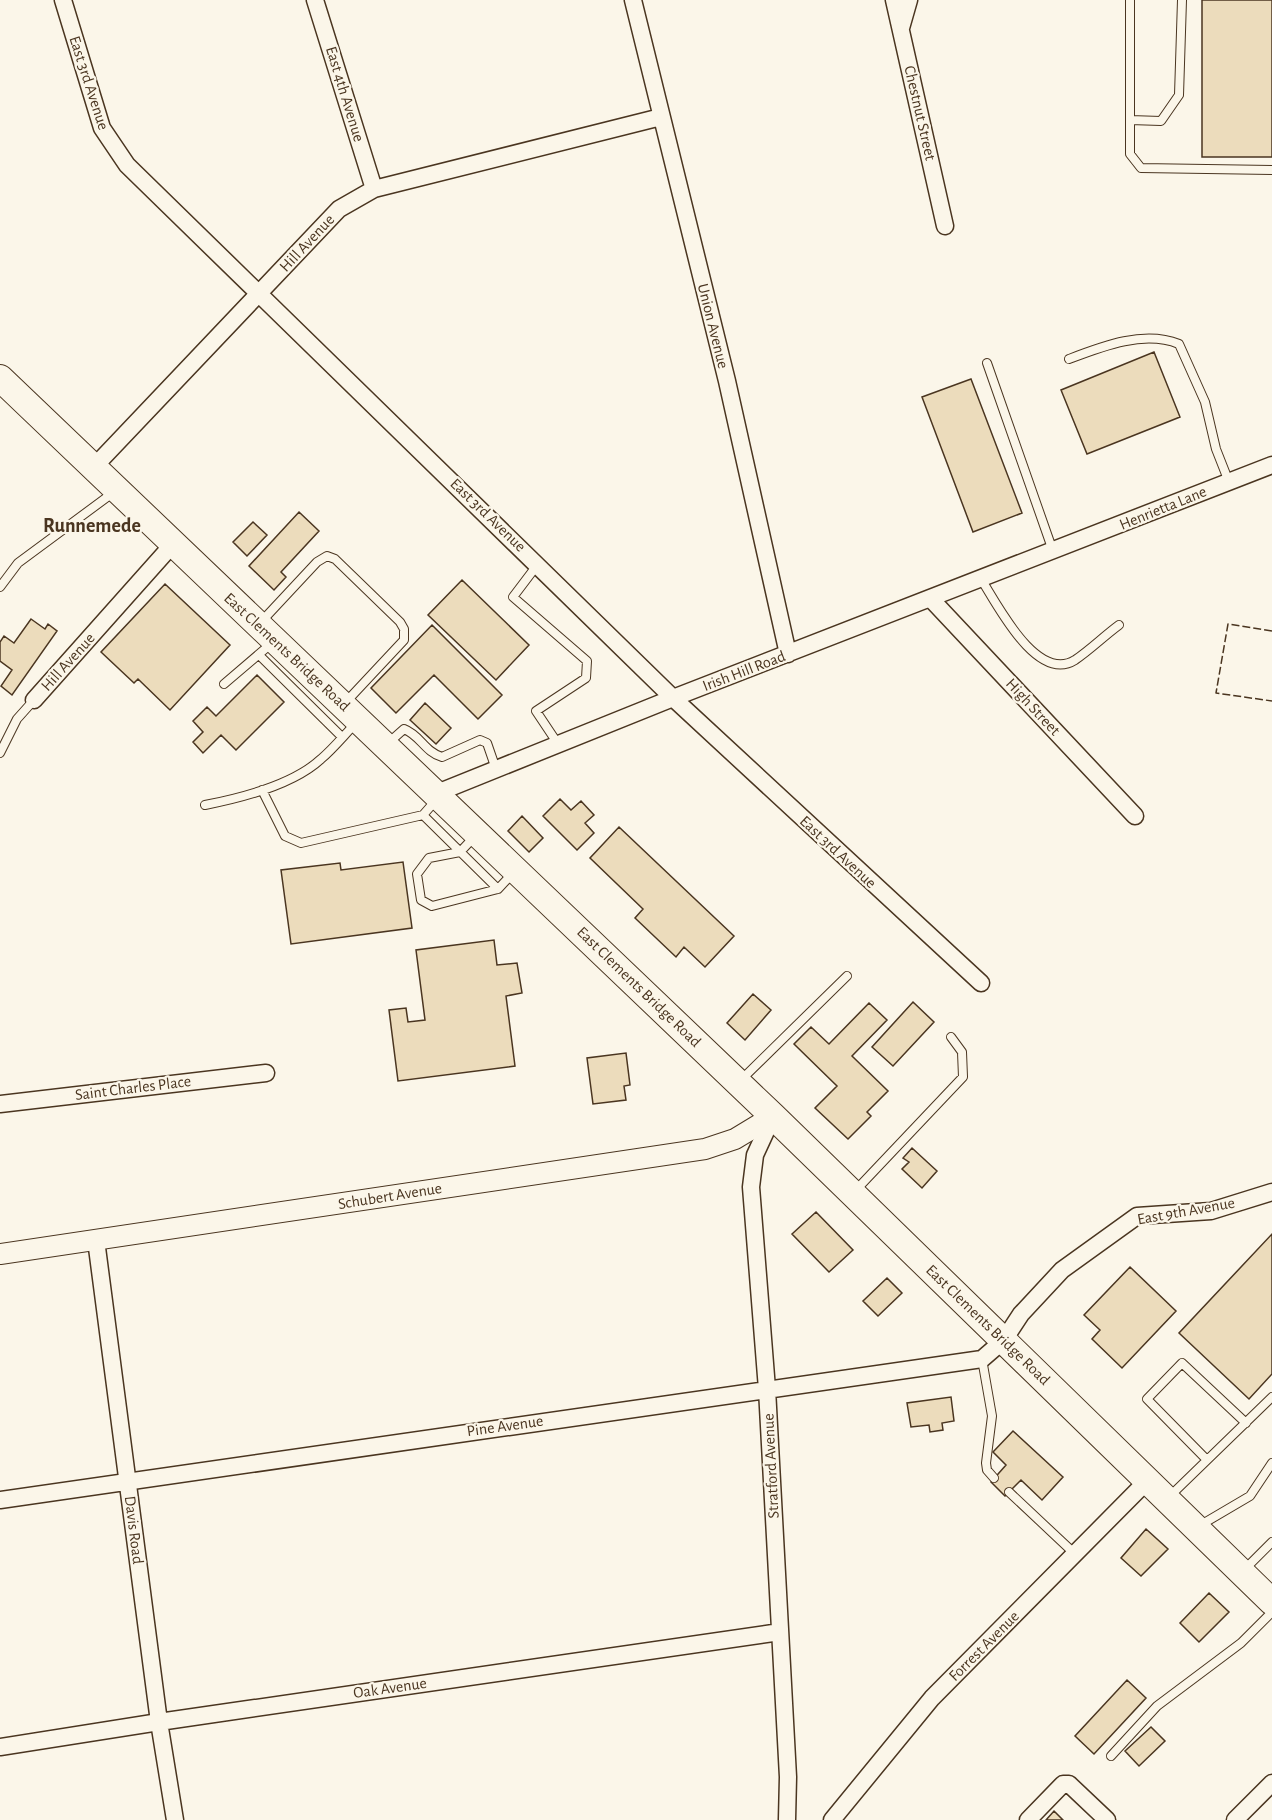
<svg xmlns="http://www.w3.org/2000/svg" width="1272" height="1820" font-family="'Alegreya Sans',sans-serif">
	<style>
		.building { fill: #ecdcbc; stroke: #4a3520; stroke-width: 1.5 }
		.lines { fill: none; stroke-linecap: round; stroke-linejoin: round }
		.service-casing { stroke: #4a3520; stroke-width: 10 }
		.minor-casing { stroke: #4a3520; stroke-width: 19 }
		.tertiary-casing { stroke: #4a3520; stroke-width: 22 }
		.primary-casing { stroke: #4a3520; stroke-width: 28 }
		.service { stroke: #fbf6e9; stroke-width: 8 }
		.minor { stroke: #fbf6e9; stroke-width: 16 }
		.tertiary { stroke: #fbf6e9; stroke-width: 20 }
		.primary { stroke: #fbf6e9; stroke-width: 26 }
		.fence { stroke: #4a3520; stroke-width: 1.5; stroke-dasharray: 8 3; stroke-linecap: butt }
		.labels { text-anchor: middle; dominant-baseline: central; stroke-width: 4.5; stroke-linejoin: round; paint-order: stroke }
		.street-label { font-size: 16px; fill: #4a3520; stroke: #fbf6e9 }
		.quarter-label { font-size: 20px; font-weight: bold; fill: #4a3520; stroke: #fbf6e9 }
	</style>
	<rect width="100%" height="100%" fill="#fbf6e9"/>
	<path class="building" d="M1202 0H1272V157H1202Z
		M1154 352 1180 417 1087 454 1061 390Z
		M971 379 1022 513 973 532 922 397Z
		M299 512 319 531 281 572 286 577 274 590 249 566Z
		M253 522 267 535 247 556 233 542Z
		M462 580 529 645 496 680 428 615Z
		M165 584 230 645 170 710 138 679 134 683 101 652Z
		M31 619 45 629 48 624 57 631 12 695 1 686 12 670 0 661V642L4 636 14 643Z
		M432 625 502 695 478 719 434 675 396 713 371 688Z
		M257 675 284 702 236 750 221 735 203 753 193 742 203 732 193 721 207 707 216 716Z
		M425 703 451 728 436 744 410 720Z
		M560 799 571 810 581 801 594 815 585 823 594 833 577 850 543 816Z
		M522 816 543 838 529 852 508 831Z
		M619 827 734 936 705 967 684 947 676 957 635 918 643 909 590 858Z
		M403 862 412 928 291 944 281 870 340 863 341 870Z
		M494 940 497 965 517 963 522 993 506 996 515 1066 398 1081 389 1010 406 1008 408 1022 425 1020 416 950Z
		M753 994 771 1010 745 1040 727 1023Z
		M913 1002 934 1022 893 1066 872 1047Z
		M869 1003 887 1020 852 1056 888 1091 867 1112 871 1116 848 1139 815 1108 837 1086 794 1044 811 1027 829 1044Z
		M626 1053 630 1085 624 1086 626 1100 593 1104 587 1058Z
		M912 1148 937 1171 922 1188 902 1169 909 1162 903 1158Z
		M816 1212 853 1250 829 1272 792 1234Z
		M1272 1234V1374L1249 1399 1179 1333Z
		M1130 1267 1176 1311 1122 1368 1092 1339 1100 1330 1084 1315Z
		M887 1278 902 1293 878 1316 863 1301Z
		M951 1397 954 1421 942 1423 943 1430 930 1432 929 1425 911 1427 907 1403Z
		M1013 1431 1063 1477 1042 1500 1021 1480 1005 1496 991 1482 1006 1465 993 1452Z
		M1146 1529 1168 1549 1141 1576 1121 1558Z
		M1209 1593 1229 1612 1199 1642 1180 1623Z
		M1127 1680 1146 1698 1094 1754 1075 1736Z
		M1151 1727 1165 1741 1139 1766 1125 1751Z
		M1054 1811 1063 1820H1046Z"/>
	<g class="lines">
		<defs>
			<path id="service" d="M1130 0V154L1141 168 1272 170
				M1130 120 1161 121 1179 95 1182 0
				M1069 359C1103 346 1144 330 1179 344L1205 402 1216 449 1229 482
				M987 363 1053 551
				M538 564 513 597 587 661 586 678 536 711 558 744
				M981 579C997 604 1037 684 1075 660 1090 650 1104 636 1119 625
				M0 587 18 563 114 492
				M261 622 317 562 327 556 335 559 400 622 404 629V640L345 703
				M259 655 342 737
				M224 684 272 643
				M386 745 404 729C420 735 425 752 442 757L480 740 487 743 496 769
				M0 753 17 719 34 700
				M262 790 285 836 301 843 423 815 437 799
				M205 805C241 798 294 784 321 759 334 748 345 734 357 722
				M423 815 498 889
				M476 835 460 852 429 858 417 874 421 900 432 906 498 889 515 871
				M741 1080 847 976
				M855 1191 963 1077 962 1052 951 1037
				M982 1359 992 1416 986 1463 987 1470 994 1478
				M1207 1460 1147 1399 1182 1363 1246 1423
				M1009 1492 1075 1554
				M1169 1497 1272 1397
				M1199 1526 1250 1496 1272 1463
				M1244 1570 1272 1542
				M1111 1756 1157 1706 1241 1643 1272 1612"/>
			<path id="minor" d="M63 0 102 128 127 165 673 698 981 983
				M315 0 374 189
				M633 0 727 381 788 654
				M894 0 945 226
				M901 28 909 0
				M93 468 339 209 374 189 661 117
				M930 598 1135 816
				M34 700 173 544
				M437 793 673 698 1272 465
				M0 1104 266 1073
				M773 1116 755 1155 751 1187 767 1389 788 1777 787 1820
				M96 1240 159 1722 175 1820
				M0 1500 982 1359 1004 1340 1021 1314 1062 1270 1137 1216 1211 1211 1272 1192
				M0 1747 159 1722 780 1632
				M832 1820 932 1698 1147 1481
				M1028 1820 1063 1784H1069L1107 1820
				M1235 1820 1272 1783"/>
			<path id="tertiary" d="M0 1254 705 1149 735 1139 773 1116"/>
			<path id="primary" d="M0 378 773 1116 1272 1602"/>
		</defs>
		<use href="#service" class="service-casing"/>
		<use href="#minor" class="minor-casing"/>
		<use href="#tertiary" class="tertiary-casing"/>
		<use href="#primary" class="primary-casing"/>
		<use href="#service" class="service"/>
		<use href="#minor" class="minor"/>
		<use href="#tertiary" class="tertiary"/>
		<use href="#primary" class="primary"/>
		<path class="fence" d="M1272 631 1228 624 1216 693 1272 701"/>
	</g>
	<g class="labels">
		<g class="street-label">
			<text transform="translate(89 83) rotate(72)">East 3rd Avenue</text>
			<text transform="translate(345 94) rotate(73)">East 4th Avenue</text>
			<text transform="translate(920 113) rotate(77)">Chestnut Street</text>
			<text transform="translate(307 243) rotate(-47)">Hill Avenue</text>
			<text transform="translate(713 326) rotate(76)">Union Avenue</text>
			<text transform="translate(1163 508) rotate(-22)">Henrietta Lane</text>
			<text transform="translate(488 515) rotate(44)">East 3rd Avenue</text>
			<text transform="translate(287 652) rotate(43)">East Clements Bridge Road</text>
			<text transform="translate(68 662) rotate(-48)">Hill Avenue</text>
			<text transform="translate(744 671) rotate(-21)">Irish Hill Road</text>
			<text transform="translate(1033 707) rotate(47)">High Street</text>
			<text transform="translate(838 852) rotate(43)">East 3rd Avenue</text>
			<text transform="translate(639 987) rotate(44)">East Clements Bridge Road</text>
			<text transform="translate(133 1088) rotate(-7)">Saint Charles Place</text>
			<text transform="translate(390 1196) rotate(-9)">Schubert Avenue</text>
			<text transform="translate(1186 1211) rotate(-10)">East 9th Avenue</text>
			<text transform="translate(988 1325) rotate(44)">East Clements Bridge Road</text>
			<text transform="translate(505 1426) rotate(-8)">Pine Avenue</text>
			<text transform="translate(771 1466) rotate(-93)">Stratford Avenue</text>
			<text transform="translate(134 1530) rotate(83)">Davis Road</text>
			<text transform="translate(984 1646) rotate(-45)">Forrest Avenue</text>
			<text transform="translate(390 1688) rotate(-8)">Oak Avenue</text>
		</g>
		<g class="quarter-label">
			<text x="92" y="526">Runnemede</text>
		</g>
	</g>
</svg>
